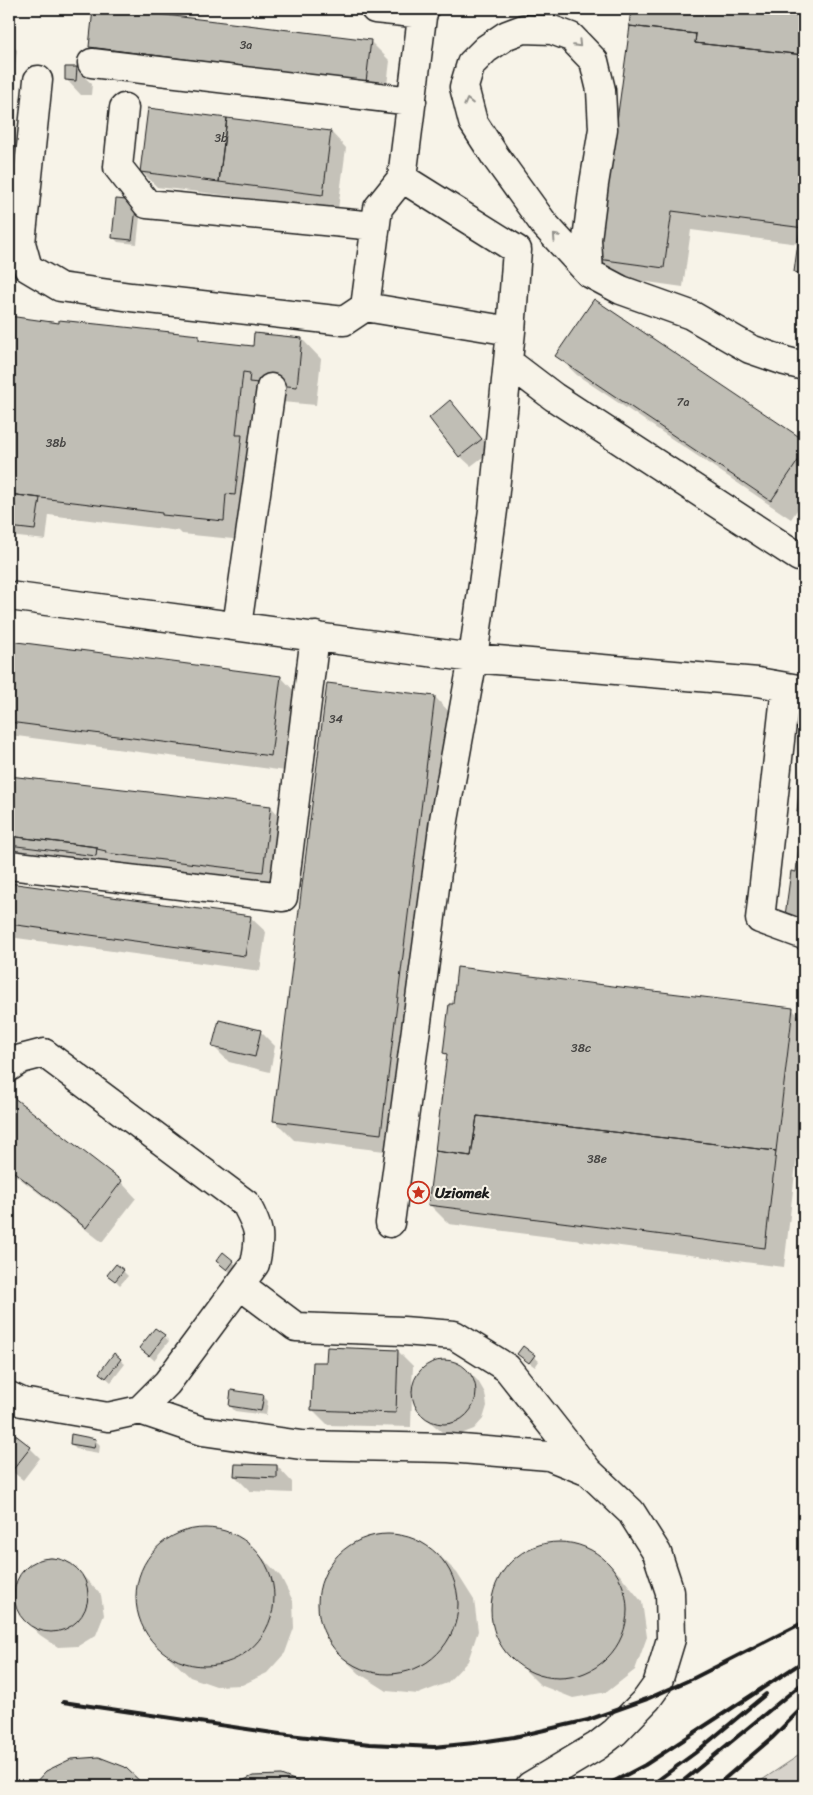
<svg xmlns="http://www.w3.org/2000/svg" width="813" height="1795" font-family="Sriracha,sans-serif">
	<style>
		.green { fill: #d7d3cb; stroke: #7a7874 }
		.shadow { fill: #0003 }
		.building { fill: #c0beb5; stroke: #1c1c1c }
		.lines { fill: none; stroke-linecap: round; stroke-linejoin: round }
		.minor-casing { stroke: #1c1c1c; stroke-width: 31 }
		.minor { stroke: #f7f3e8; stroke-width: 28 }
		.rail { stroke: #1c1c1c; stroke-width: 4 }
		.oneway { stroke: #94928c }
		.labels { text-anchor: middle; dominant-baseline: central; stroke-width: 4; stroke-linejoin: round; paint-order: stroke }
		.number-label { font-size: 12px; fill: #454442 }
		.poi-label { font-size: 15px; font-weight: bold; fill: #1c1c1c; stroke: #f7f3e8; text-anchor: start }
	</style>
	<rect width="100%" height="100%" fill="#f7f3e8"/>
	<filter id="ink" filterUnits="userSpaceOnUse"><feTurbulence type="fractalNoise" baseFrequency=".02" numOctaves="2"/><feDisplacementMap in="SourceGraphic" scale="10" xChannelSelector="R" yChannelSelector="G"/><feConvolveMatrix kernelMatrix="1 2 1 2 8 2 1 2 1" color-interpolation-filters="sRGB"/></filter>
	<g filter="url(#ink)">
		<path class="green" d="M804 1752V1786H753Z"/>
		<path class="shadow" d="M95 9H106L371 42 390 61 385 101 110 66 90 46Z
			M632 9H804V281L796 272 799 244 691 230 683 287 619 278 599 258Z
			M9 42 17 50 12 91 9 90Z
			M76 69 92 84 91 95H81L66 79Z
			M331 132 346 148 338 209 157 187 141 171Z
			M136 202 141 207 137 244 118 242 113 237Z
			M594 301 804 442V500L791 519 577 375 557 356Z
			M9 318 60 324 198 337 204 342 254 347 302 339 321 359 316 405 270 401 243 540 182 534 179 531 49 515 46 540 9 536Z
			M450 401 492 450 471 466 460 456 430 418Z
			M9 642 281 677 296 693 286 771 9 735Z
			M435 697 454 717 401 1153 294 1140 275 1121Z
			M803 766H804V818L798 811Z
			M9 777 271 807 290 827 282 891 9 854Z
			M801 839H804V931L786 915 797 873Z
			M9 884 250 917 266 932 260 971 9 937Z
			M792 1009 804 1021V1096L784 1267 449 1224 429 1204 448 1056 444 1053Z
			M260 1031 275 1046 270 1072 229 1062 214 1047Z
			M9 1095 121 1182 136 1198 102 1242 9 1170Z
			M233 1262 238 1267 232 1274 223 1266Z
			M123 1271 128 1276 120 1285 114 1279Z
			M164 1336 169 1341 154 1360 146 1353Z
			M524 1348 539 1361 535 1367 524 1359Z
			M398 1351 413 1366 412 1387 419 1373 429 1364 442 1361 456 1363 467 1370 478 1381 485 1393 487 1406 483 1419 474 1429 461 1434 451 1435 442 1432 422 1415 416 1406 412 1395 411 1427 328 1425 312 1409 328 1363Z
			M120 1360 125 1364 111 1382 101 1373Z
			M263 1396 268 1401 266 1415 235 1411 230 1406Z
			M9 1431 30 1448 40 1458 23 1480 9 1469Z
			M95 1440 100 1445 99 1453 76 1449 71 1444Z
			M277 1466 292 1482V1493L250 1491 235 1476Z
			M215 1529 241 1538 261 1556 281 1577 293 1601 294 1628 285 1653 267 1673 242 1685 216 1686 190 1677 150 1639 139 1614 137 1587 146 1562 164 1542 188 1530Z
			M379 1534 410 1537 437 1553 457 1573 474 1600 478 1631 468 1661 447 1683 418 1694 387 1691 360 1674 339 1654 322 1628 319 1597 328 1567 350 1545Z
			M567 1542 600 1555 620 1575 642 1602 647 1637 635 1670 607 1692 573 1698 540 1685 520 1665 497 1637 492 1602 505 1570 532 1548Z
			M51 1557 71 1563 101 1595 104 1615 96 1635 78 1646 58 1647 40 1635 24 1620 15 1600 17 1580 31 1564Z
			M124 1768 143 1786H34L46 1772Z
			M254 1777 307 1785 308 1786H234Z
			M593 1782 597 1786H586Z"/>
		<path class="building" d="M93 9H116L371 40 366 82 89 47Z
			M631 9H804V55L695 43 696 34 629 26Z
			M630 26 696 34 695 43 804 55V228L672 211 664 268 598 259Z
			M65 67H77L76 81 65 80Z
			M148 108 227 118 219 182 140 172Z
			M227 118 331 131 323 195 219 182Z
			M116 199 137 201 132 240 112 238Z
			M800 228H804V274L794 272Z
			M594 299 804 440V452L771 501 555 356Z
			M9 316 59 323V320L199 335V340L253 346 254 333 302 338 297 387 249 382 250 373 243 372 236 435H242L235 495 226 494 224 521 162 515V513L9 494Z
			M450 400 482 439 459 457 429 418Z
			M9 494 40 498 35 530 9 527Z
			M9 641 281 676 271 756 9 722Z
			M327 683 435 696 381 1134 273 1121Z
			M802 765H804V812H797Z
			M9 776 271 806 263 872 105 853 106 851 97 849V847L9 836Z
			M9 836 97 847 96 856 9 845Z
			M800 838H804V918L785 916 791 871 796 872Z
			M9 883 251 916 245 956 9 924Z
			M457 967 793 1008 776 1151 477 1116 471 1156 435 1151 447 1054 443 1053 449 1004H453Z
			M219 1020 261 1030 255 1057 212 1047Z
			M9 1094 122 1181 86 1228 9 1168Z
			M477 1116 776 1151 765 1248 428 1205 435 1151 471 1156Z
			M223 1252 234 1261 227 1270 216 1261Z
			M116 1264 124 1270 115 1281 107 1275Z
			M155 1328 165 1335 149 1356 139 1348Z
			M523 1346 535 1355 529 1363 517 1354Z
			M327 1347 398 1350 396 1413 311 1410 313 1362H326Z
			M114 1353 121 1359 106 1378 99 1373Z
			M412 1392a32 32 0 1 1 64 0a32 32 0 1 1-64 0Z
			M231 1390 264 1395 261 1411 229 1406Z
			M9 1430 31 1447 12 1471 9 1468Z
			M71 1434 96 1439 94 1448 70 1444Z
			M235 1464 277 1465V1478L234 1476Z
			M136 1597a69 69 0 1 1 138 0a69 69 0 1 1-138 0Z
			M318 1604a70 70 0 1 1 140 0a70 70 0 1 1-140 0Z
			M491 1610a68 68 0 1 1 136 0a68 68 0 1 1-136 0Z
			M14 1595a37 37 0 1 1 74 0a37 37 0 1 1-74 0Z
			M99 1757 125 1767 145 1786H32L46 1771 71 1759Z
			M281 1775 310 1786H231L253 1776Z"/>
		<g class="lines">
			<defs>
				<path id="minor" d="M375 9 423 14
					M92 63 412 101
					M38 80 21 243 28 268 60 287 131 297 344 321 365 307
					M124 108 118 167 147 204 375 226
					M402 178 378 208 365 307 511 331
					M589 273 587 239 594 184 603 129 601 90 594 61 571 37 552 30 523 29 507 35 486 49 471 64 464 87 473 122 495 156 544 224 589 273 621 290 691 315 750 349 785 361 804 366
					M508 362 554 397 799 557
					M9 596 473 658 758 682 804 690
					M237 626 271 388
					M786 687 760 919 804 935
					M9 865 283 897 315 636
					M9 1067 21 1059 44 1053 246 1204C260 1230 261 1235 255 1264L167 1383 140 1410 108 1417 22 1402 9 1396
					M390 1223 444 820 473 658 493 510 511 331 517 250 402 178 423 9
					M240 1285 296 1327 403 1331 454 1335 507 1368 588 1471
					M140 1410 202 1431 301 1445 449 1448 549 1456 589 1472 631 1512 657 1553 670 1592 671 1639 657 1685 647 1699 615 1732 597 1746 530 1786"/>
			</defs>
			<use href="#minor" class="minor-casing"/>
			<use href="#minor" class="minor"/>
			<path class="rail" d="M63 1702 280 1734 370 1744 434 1747 474 1743 514 1737 588 1720 647 1699 694 1678 804 1622
				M605 1786 645 1765 804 1661
				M650 1786 695 1753 766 1694
				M677 1786 804 1682
				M716 1786 772 1738 804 1706"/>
		</g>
		<defs><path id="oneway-chevron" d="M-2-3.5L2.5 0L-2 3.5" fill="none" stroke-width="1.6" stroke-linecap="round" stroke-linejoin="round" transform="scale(1.25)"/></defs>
		<g class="oneway">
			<use href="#oneway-chevron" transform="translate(578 44) rotate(46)"/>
			<use href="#oneway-chevron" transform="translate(468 102) rotate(-104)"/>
			<use href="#oneway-chevron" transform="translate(556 237) rotate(-132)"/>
		</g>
	</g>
	<defs>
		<symbol id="sight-ring" viewBox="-11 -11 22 22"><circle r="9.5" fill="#f7f3e8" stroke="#c8321e" stroke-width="1.5"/><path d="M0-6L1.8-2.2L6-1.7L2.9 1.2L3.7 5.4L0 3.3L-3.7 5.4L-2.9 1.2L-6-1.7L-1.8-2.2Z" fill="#c8321e"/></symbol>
	</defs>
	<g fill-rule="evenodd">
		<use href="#sight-ring" x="406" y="1180" width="25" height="25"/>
	</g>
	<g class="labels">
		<g class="number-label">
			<text x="246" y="45">3a</text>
			<text x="221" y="138">3b</text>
			<text x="683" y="402">7a</text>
			<text x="56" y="443">38b</text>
			<text x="336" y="719">34</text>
			<text x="581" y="1048">38c</text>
			<text x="597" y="1159">38e</text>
		</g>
		<g class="poi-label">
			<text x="435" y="1193">Uziomek</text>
		</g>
	</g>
	<rect width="813" height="1795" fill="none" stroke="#f7f3e8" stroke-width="30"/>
	<rect x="15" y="15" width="783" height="1765" fill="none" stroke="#1c1c1c" stroke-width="2" filter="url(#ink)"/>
</svg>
